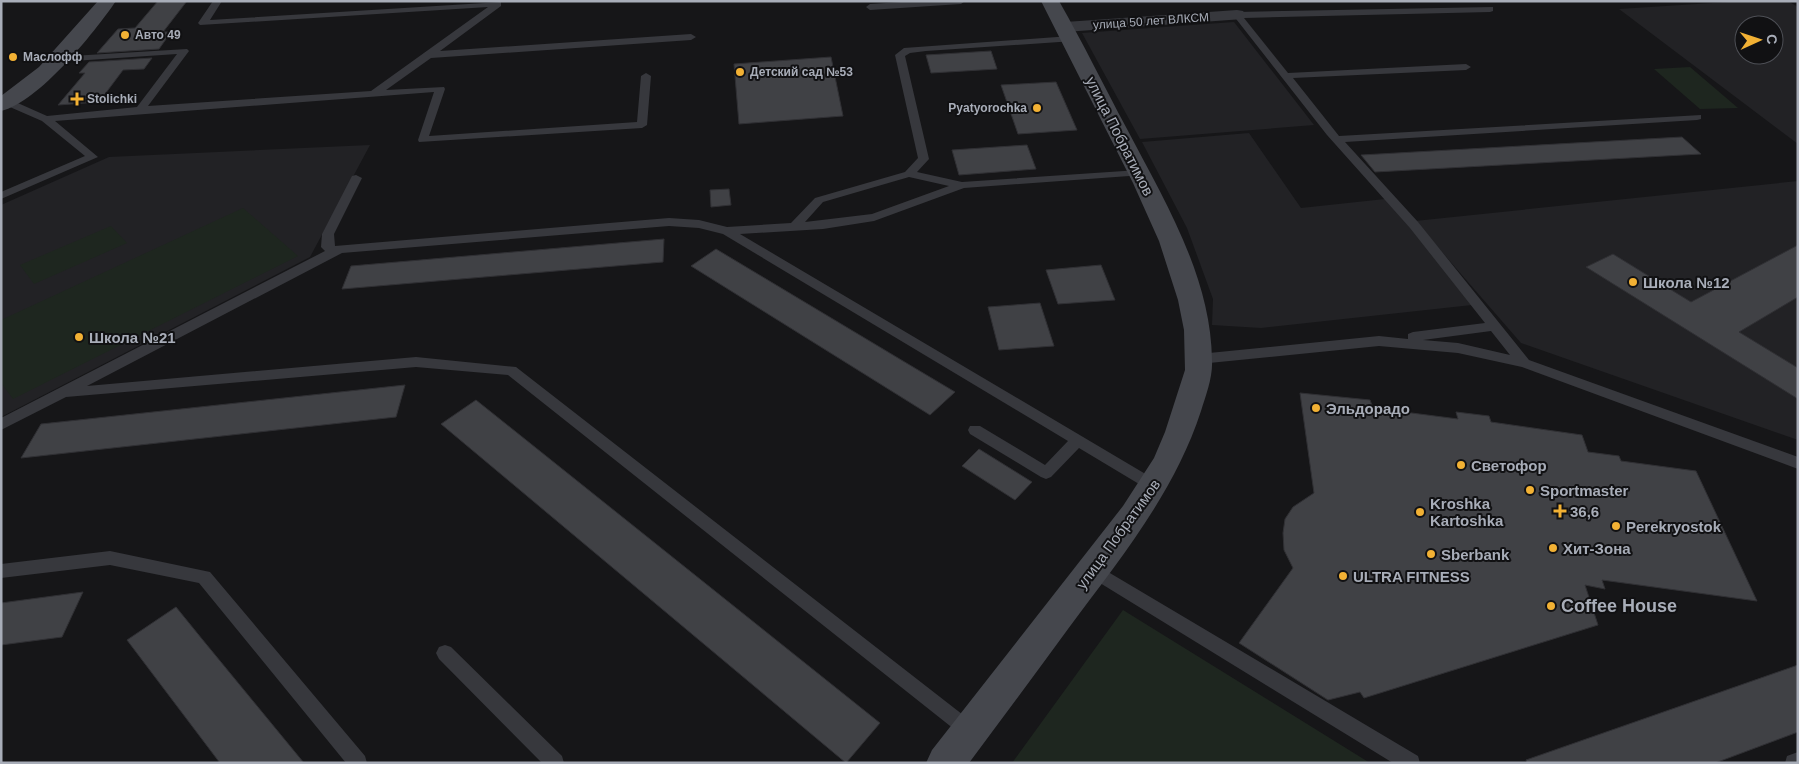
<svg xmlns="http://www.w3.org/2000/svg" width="1799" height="764" font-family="Arial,sans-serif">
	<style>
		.built { fill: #222225; fill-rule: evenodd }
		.green { fill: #1e261f }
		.building { fill: #404145; stroke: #303034 }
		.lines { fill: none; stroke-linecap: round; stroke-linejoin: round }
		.lane { fill: #37383d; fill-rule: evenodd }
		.street { fill: #37383d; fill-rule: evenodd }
		.secondary { fill: #45474d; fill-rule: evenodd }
		.poi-dot { fill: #f2b134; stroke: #111113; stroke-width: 2 }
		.labels { text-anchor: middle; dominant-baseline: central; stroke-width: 4; stroke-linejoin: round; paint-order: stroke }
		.far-street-label { font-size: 12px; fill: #a8adb8; stroke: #111113 }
		.far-poi-label { font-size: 12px; font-weight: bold; fill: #a8adb8; stroke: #111113; text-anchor: start }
		.street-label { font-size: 15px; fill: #a8adb8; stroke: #111113 }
		.poi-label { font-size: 15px; font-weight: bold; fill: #a8adb8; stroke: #111113; text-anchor: start }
		.near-poi-label { font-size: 18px; font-weight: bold; fill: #a8adb8; stroke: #111113; text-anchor: start }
	</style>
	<rect width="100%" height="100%" fill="#161618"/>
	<path class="built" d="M1743 1H1788L1798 7V144L1619 9ZM1744 25H1774V55H1744Z
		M1234 22 1314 125 1140 139 1082 33Z
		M1249 133 1301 208 1385 199 1417 235 1472 305 1261 328 1212 325 1213 299 1187 228 1142 142Z
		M370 145 310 257 1 417V205L109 157Z
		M1798 181V440L1521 343 1415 221Z"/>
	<path class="green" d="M1690 67 1738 108 1700 109 1654 69Z
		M243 208 298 256 13 399 1 383V320Z
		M111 226 127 243 34 284 20 265Z
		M1123 610 1370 763H1012Z"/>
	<path class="building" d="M158 1H187L163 32H171L159 49 97 53 118 29 135 28Z
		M991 51 997 69 931 73 926 55Z
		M831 57 843 116 739 124 734 64Z
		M152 58 144 69 123 70 99 102 58 105 85 73H79L89 62Z
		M1056 82 1077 130 1018 134 1001 85Z
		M1682 137 1701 154 1375 172 1361 155Z
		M1027 145 1036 169 959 175 952 150Z
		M729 189 731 205 711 207 710 190Z
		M664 239 663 262 342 289 351 266Z
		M1798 245V297L1739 332 1798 368V399L1586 267 1613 254 1691 302Z
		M716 249 908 364 955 392 930 415 691 266Z
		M1101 265 1115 300 1058 304 1046 270Z
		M1040 303 1054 346 999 350 988 307Z
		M405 385 396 417 21 458 41 424Z
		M1300 393 1370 400 1373 408 1458 419 1456 412 1489 416 1491 422 1582 435 1588 452 1619 456 1621 461 1696 471 1757 601 1602 580 1605 589 1585 585 1598 625 1364 698 1360 692 1328 700 1239 643 1293 568 1284 550 1283 533 1285 519 1293 507 1314 493Z
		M476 400 880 723 846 763 441 424Z
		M979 449 1032 482 1015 500 962 466Z
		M83 592 62 637 1 645V603Z
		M176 607 202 639 304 763H220L127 640Z
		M1798 665V732L1715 763H1527L1526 760Z"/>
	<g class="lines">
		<path class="lane" d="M213 1H222L210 20 501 2V6L440 51 691 34 696 37 691 40 431 58 386 90 444 87 445 89 429 136 637 122 641 76 646 73 651 76 647 125 642 128 419 142 418 140 434 92 55 121 98 157 1 199V192L85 156 42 121 3 104V100H11L47 116 137 107 177 54 58 62 55 61V57L187 49 189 51 148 106 371 91 488 7 200 25 198 23Z
			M917 1H965L961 4 870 10 866 7 870 4Z
			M1493 7V11L1490 12 1244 18 1288 73 1466 64 1471 67 1466 70 1293 78 1339 136 1701 115V119L1697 120 1345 142 1418 222 1529 360 1798 457V469L1522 367 1458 353 1379 346 1199 364 1194 362 1192 359 1199 354 1379 336 1408 339V334L1413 332 1485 323 1410 228 1327 135 1233 15 1237 12ZM1491 331 1510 355 1458 343 1423 340Z
			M1071 36 1074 37V41L926 51 910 53 905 56 929 159 917 172 962 182 1139 170 1145 173 1143 175 964 188 874 221 823 229 740 234 1159 482 1162 486 1159 490 1154 492 1149 490 1079 448 1051 477 1046 479 1041 477 970 434 968 430 970 426H980L1045 465 1068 441 723 234 699 228 669 226 342 253 87 386 416 357 516 367 976 725 979 731 976 737 970 740 964 737 508 375 416 367 66 397 1 430V418L325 251 321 247 322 234 352 176 356 175 362 178 334 234 335 246 669 218 699 220 727 227 791 223 815 198 905 172 918 158 895 55 904 48ZM909 177 949 186 872 214 805 222 823 202Z
			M110 551 210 572 365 756 367 763H346L199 583 110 565 1 578V564Z
			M1093 563 1418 756 1420 763H1393L1087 575 1085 570 1087 565Z
			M445 645 451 647 562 756 564 763H542L439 659 436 653 439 647Z
			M1798 752V763H1785L1787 756Z"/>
		<path class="street" d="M1237 10 1243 11 1246 15 1243 19 1065 32 1059 31 1056 27 1059 23 1065 22Z"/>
		<path class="secondary" d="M98 1H116C94 33 39 102 1 111V96L39 67Z
			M1041 1H1059C1083 43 1104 86 1127 129 1164 200 1211 276 1212 360 1213 377 1206 395 1201 411 1174 494 1119 560 1068 629 1035 674 1002 719 969 763H926L932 750 1123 506 1154 458 1165 432 1185 370 1184 330 1178 300 1159 241 1133 183Z"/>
	</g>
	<g class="poi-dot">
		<circle cx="125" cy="35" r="5"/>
		<circle cx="13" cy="57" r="5"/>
		<circle cx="740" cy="72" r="5"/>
		<path d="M74.5 91.5h5v5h5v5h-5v5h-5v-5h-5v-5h5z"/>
		<circle cx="1037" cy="108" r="5"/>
		<circle cx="1633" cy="282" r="5"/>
		<circle cx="79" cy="337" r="5"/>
		<circle cx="1316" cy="408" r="5"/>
		<circle cx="1461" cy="465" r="5"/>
		<circle cx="1530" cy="490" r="5"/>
		<path d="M1557.5 503.5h5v5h5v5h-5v5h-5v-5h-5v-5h5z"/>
		<circle cx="1420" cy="512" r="5"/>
		<circle cx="1616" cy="526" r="5"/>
		<circle cx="1553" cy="548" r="5"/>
		<circle cx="1431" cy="554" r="5"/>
		<circle cx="1343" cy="576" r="5"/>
		<circle cx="1551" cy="606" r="5"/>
	</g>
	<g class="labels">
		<g class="far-street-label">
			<text transform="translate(1151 21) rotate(-4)">улица 50 лет ВЛКСМ</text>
		</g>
		<g class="far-poi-label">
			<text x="135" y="35">Авто 49</text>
			<text x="23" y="57">Маслофф</text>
			<text x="750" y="72">Детский сад №53</text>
			<text x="87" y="99">Stolichki</text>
			<text x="1027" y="108" text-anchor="end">Pyatyorochka</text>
		</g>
		<g class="street-label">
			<text transform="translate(1120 136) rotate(63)">улица Побратимов</text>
			<text transform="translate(1118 534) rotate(-54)">улица Побратимов</text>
		</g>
		<g class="poi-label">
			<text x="1643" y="282">Школа №12</text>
			<text x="89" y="337">Школа №21</text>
			<text x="1326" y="408">Эльдорадо</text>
			<text x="1471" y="465">Светофор</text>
			<text x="1540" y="490">Sportmaster</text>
			<text x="1430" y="503">Kroshka<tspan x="1430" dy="17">Kartoshka</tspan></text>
			<text x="1570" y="511">36,6</text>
			<text x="1626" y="526">Perekryostok</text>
			<text x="1563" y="548">Хит-Зона</text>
			<text x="1441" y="554">Sberbank</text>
			<text x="1353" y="576">ULTRA FITNESS</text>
		</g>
		<g class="near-poi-label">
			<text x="1561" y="606">Coffee House</text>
		</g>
	</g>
	<rect width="1799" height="764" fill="none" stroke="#a8adb8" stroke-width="5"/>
	<g transform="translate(1759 40) rotate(87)"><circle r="24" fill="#111113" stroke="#4d4f55"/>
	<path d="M0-4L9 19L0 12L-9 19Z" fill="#f2b134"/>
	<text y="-8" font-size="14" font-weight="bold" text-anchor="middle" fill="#a8adb8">С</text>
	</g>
</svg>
